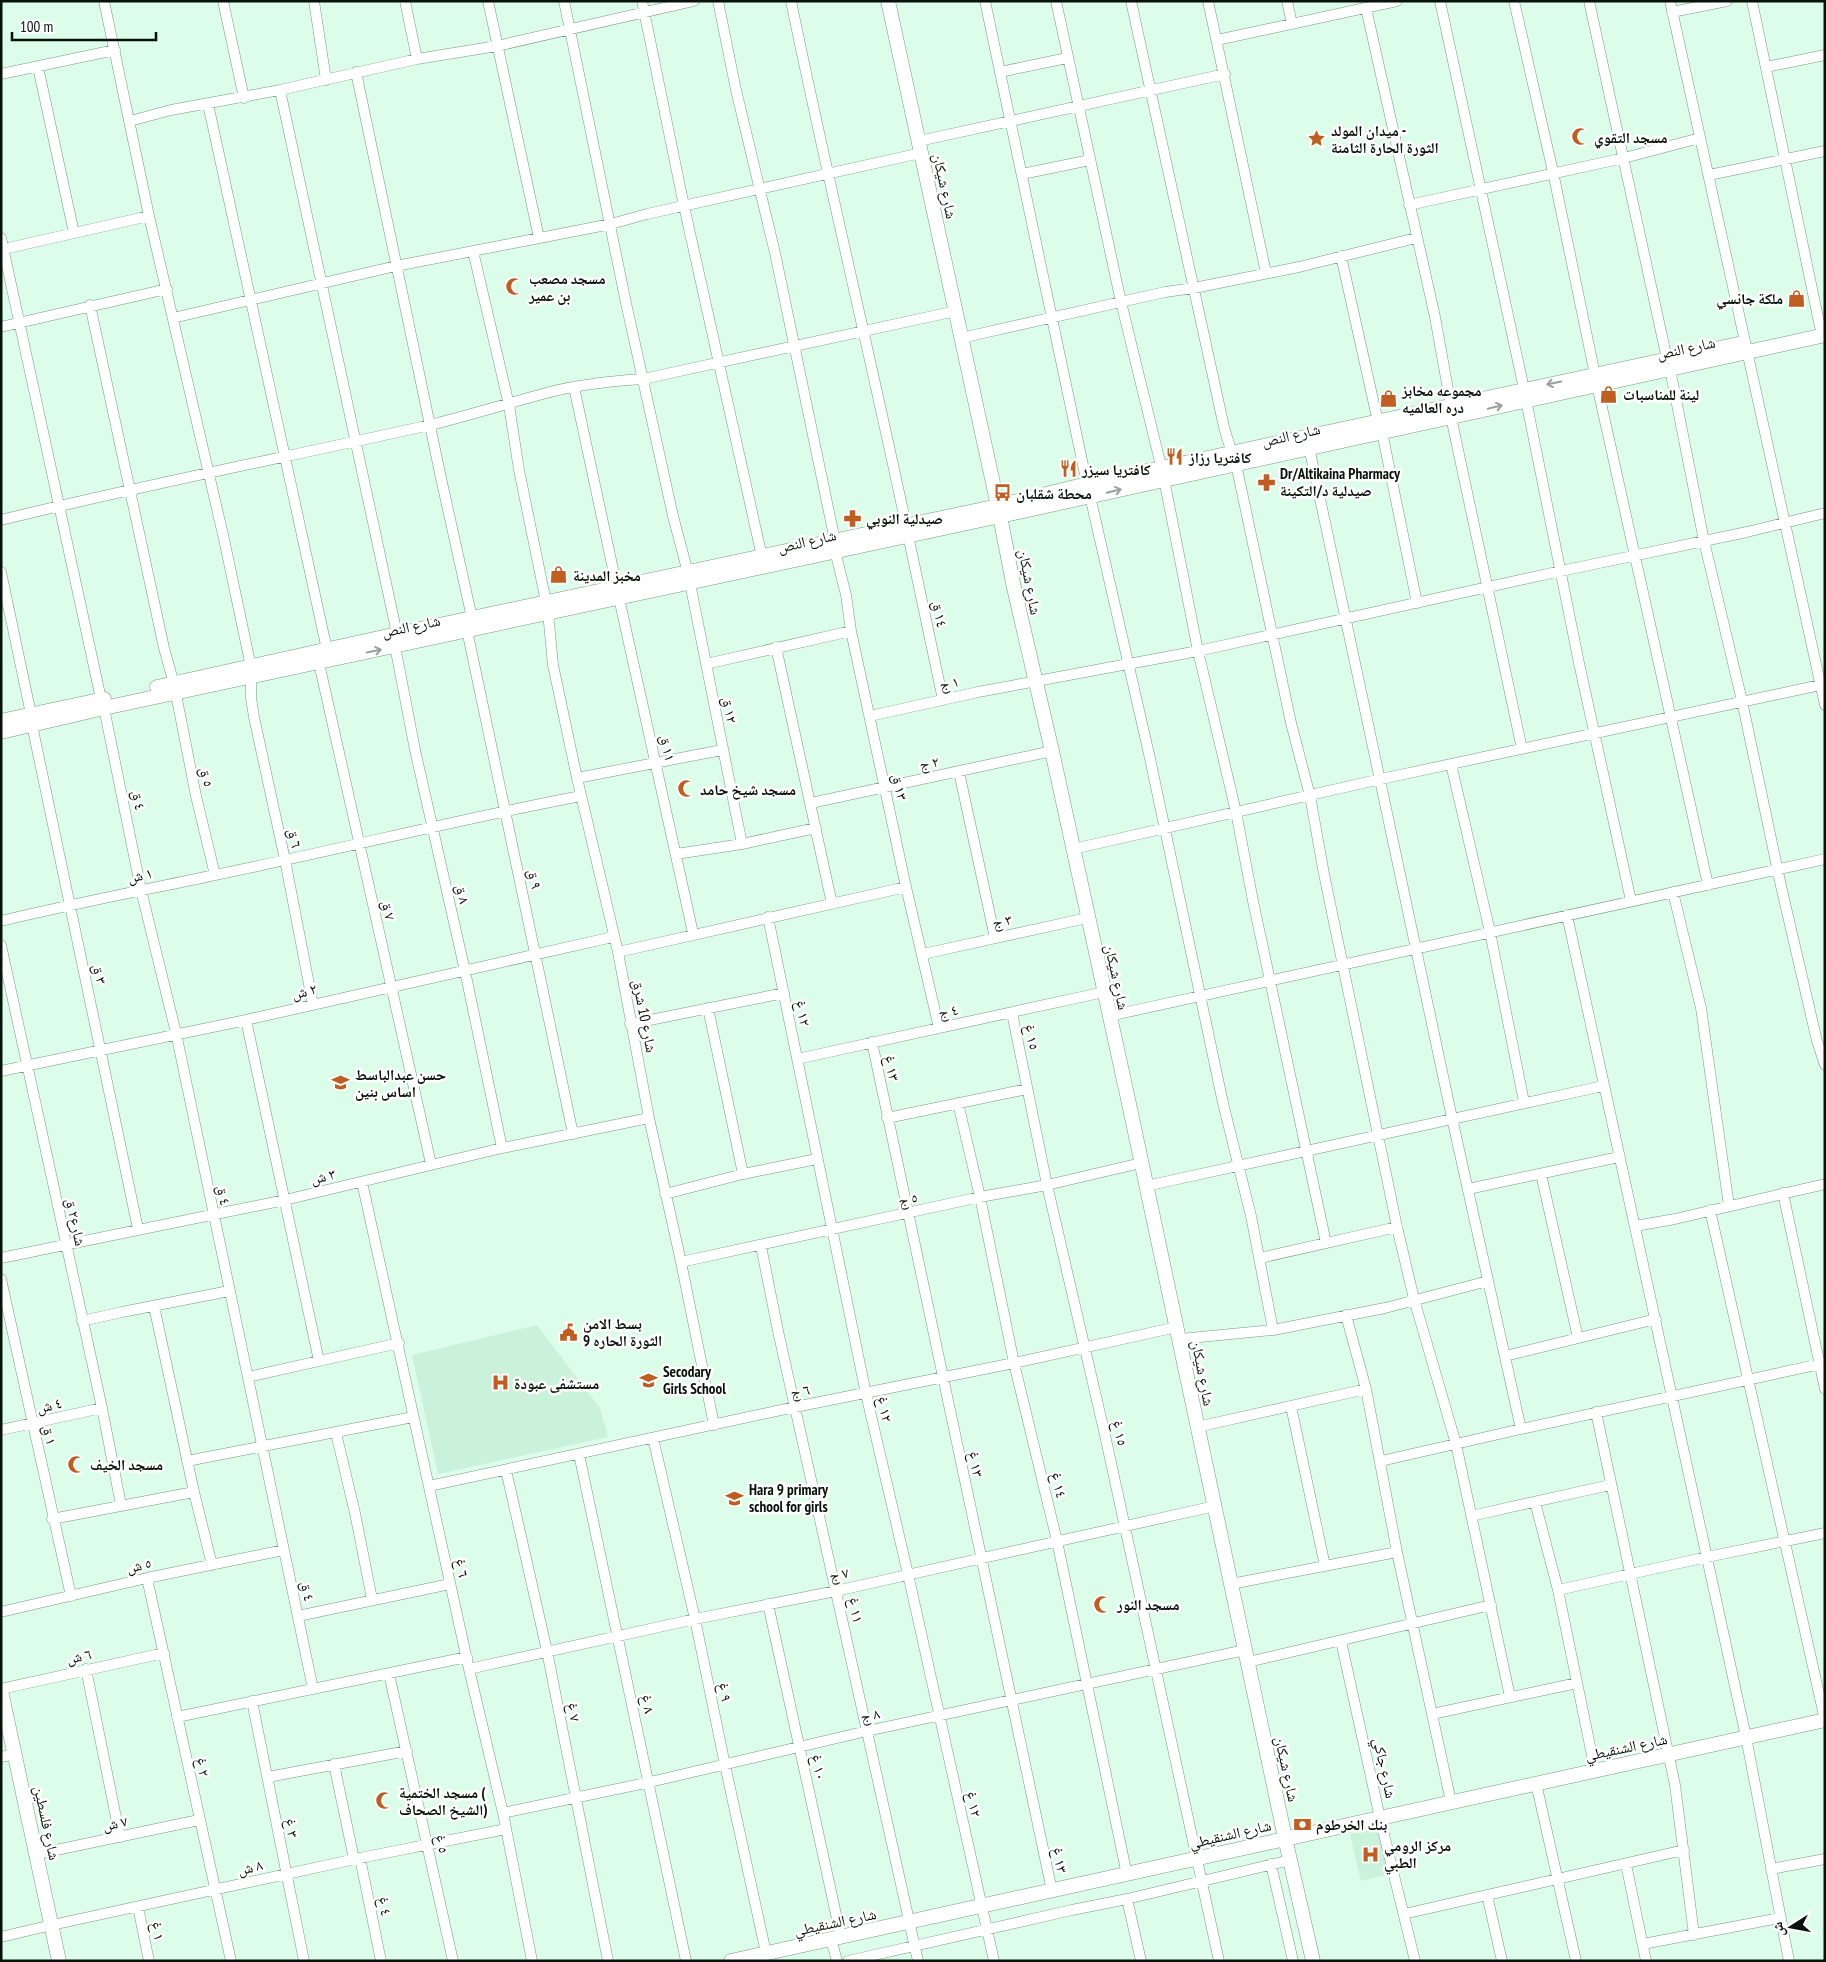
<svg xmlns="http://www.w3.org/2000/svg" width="1826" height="1962" font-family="'PT Sans Narrow','Noto Naskh Arabic',sans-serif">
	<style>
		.built { fill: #caf2da }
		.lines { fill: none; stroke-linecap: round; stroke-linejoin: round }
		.street-casing { stroke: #799785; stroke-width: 11 }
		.secondary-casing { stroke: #799785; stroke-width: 15 }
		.street { stroke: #fff; stroke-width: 10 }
		.secondary { stroke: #fff; stroke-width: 14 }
		.oneway { stroke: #9ca09d }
		.labels { text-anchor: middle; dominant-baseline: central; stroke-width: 5; stroke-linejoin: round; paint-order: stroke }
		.poi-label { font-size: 15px; font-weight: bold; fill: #07120b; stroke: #fff; text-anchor: start }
		.street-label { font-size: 15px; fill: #07120b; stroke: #fff }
	</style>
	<rect width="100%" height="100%" fill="#dcfde9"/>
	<path class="built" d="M537 1325 600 1408 608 1437 438 1474 412 1355Z
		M1380 1827 1391 1874 1361 1881 1350 1834Z"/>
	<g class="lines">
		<defs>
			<path id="street" d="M104 1 149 216 224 539 251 667V698L254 717 285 860 313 1005
				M223 1 244 98
				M314 1 326 80
				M405 1 417 59
				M488 1 539 238
				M564 1 626 303 673 516 688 573
				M642 1 684 206 762 557
				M718 1 736 90 775 253 835 541
				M791 1C827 177 869 350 906 525
				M985 1 1087 484
				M1056 1 1121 302 1162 470
				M1131 1 1224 427 1232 454
				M1208 1 1266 273
				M1287 1 1292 24
				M1440 1 1524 389
				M1514 1 1553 172 1595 375
				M1589 1 1667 359
				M1670 1 1825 705
				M1752 1 1820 327
				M1366 8 1435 317 1451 406
				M1672 12 1727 1
				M1217 40 1397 1
				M38 67 74 233
				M1766 67 1825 55
				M356 72 441 478 472 618
				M1000 72 1067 58
				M1 74 115 50
				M280 90 397 634 395 646 415 750 465 971 502 1148
				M208 104 327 650
				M130 121 171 110 280 90 417 59 497 46 694 1
				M919 141 1225 74
				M1022 174 1090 160
				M1709 175 1825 151
				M1409 205 1624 158 1700 138
				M1 238 101 699
				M4 249 149 216
				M473 251 509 405 519 470 548 612 553 665 577 778 618 952 649 1118 681 1262 714 1425
				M1341 256 1378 422
				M90 305 164 648 174 684 196 796 215 875
				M173 318 396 266 611 224 647 214 921 153
				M1 327 167 289
				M961 338 1165 292 1194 288 1299 267 1416 238
				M1670 369 1704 541 1742 701 1781 886 1817 1041 1825 1065
				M1597 385 1708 885
				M574 387 617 588
				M1526 400 1579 663 1631 901
				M1451 417 1522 749
				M1382 432 1417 603
				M1309 447 1452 1118 1521 1429
				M1236 464 1291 723 1310 796 1324 874 1397 1227 1414 1299 1456 1444 1510 1697
				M1164 479 1198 651 1236 812 1253 901 1326 1243
				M1090 496 1149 754 1223 1103 1251 1216 1273 1330
				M1 520C144 485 287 457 430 425 467 416 502 405 539 395 573 385 609 381 643 379L956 311
				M908 535 943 700
				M835 551 846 595 851 631 906 887 939 1028
				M1 572 31 714
				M690 583 742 844
				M619 598 693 933
				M467 630 573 1134
				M776 647 832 904
				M319 663 431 1164
				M706 664 851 631
				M104 708 141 890 176 1033 313 1689
				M870 716 978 692 1198 651 1561 571 1747 532 1825 513
				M32 725 138 1229
				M1451 764 1490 932 1524 1102
				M959 772 995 938
				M577 778 722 750
				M811 803 1052 751
				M1073 849 1381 779 1825 684
				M676 854 742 844 816 828
				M1673 892 1701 1008 1729 1206
				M1567 915 1746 1737 1789 1961
				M768 917 866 1394 908 1574 994 1961
				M1 921C72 904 144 890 215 875 338 850 459 819 581 796
				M1 945 102 1408 121 1505
				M618 952 906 887
				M923 954 1087 918
				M708 1008 743 1174
				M1012 1013 1047 1185 1105 1435 1219 1961
				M1109 1016 1825 859
				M246 1020 319 1361
				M630 1024 784 993
				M872 1042 1052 1891
				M797 1059 1104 992
				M1 1071 246 1020 613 937
				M958 1103 980 1197 1014 1363 1057 1541 1127 1875
				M887 1118 1027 1089
				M1541 1174 1578 1338
				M362 1182 469 1669 503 1813 532 1961
				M1146 1186 1603 1086
				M1468 1189 1619 1157
				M1783 1193 1825 1389
				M665 1194 743 1174 817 1159
				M1710 1210 1825 1720
				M1635 1226 1675 1219 1825 1184
				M761 1246 778 1331 918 1961
				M1 1258 285 1200 502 1148 649 1118
				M1260 1258 1397 1227
				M681 1262 980 1197 1047 1185 1141 1163
				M1 1279 71 1596
				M154 1306 194 1492 212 1565
				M1346 1315 1366 1389 1397 1552 1451 1802
				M82 1321 122 1312 229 1291
				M1180 1339 1273 1330 1385 1308 1488 1281
				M1505 1356 1656 1319
				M248 1377 399 1343
				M1291 1406 1325 1566
				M1596 1412 1675 1785 1694 1935
				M1197 1427 1366 1389
				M1 1430 102 1408
				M336 1433 355 1513 372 1599
				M653 1438 695 1619 725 1765 766 1953
				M579 1454 686 1961
				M187 1461 413 1417
				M1381 1461 1521 1429 1825 1363
				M506 1470 547 1651 608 1961
				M429 1486 795 1407 1014 1363 1177 1327
				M1535 1502 1558 1590 1595 1770
				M1471 1516 1610 1485
				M52 1519 194 1492
				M147 1578 231 1961
				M1231 1584 1397 1552
				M1558 1590 1707 1557 1825 1533
				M768 1604 841 1937
				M1 1612 147 1578 284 1550
				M298 1616 450 1584
				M1341 1641 1380 1818 1415 1961
				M1248 1662 1491 1605
				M86 1669 120 1837
				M469 1669 695 1619 836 1591 1215 1506
				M389 1674 453 1961
				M1 1689 164 1653
				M252 1701 304 1961
				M1432 1714 1577 1683
				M177 1717 467 1657
				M1 1757 15 1754
				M334 1764 354 1859
				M268 1777 407 1751
				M1536 1783 1576 1961
				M503 1813 650 1782 867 1731 1245 1650
				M37 1854 199 1820
				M360 1858 381 1961
				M1271 1864 1293 1961
				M1626 1864 1646 1961
				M1771 1869 1825 1859
				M1487 1895 1502 1961
				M1127 1899 1141 1961
				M138 1907 149 1961
				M1404 1914 1684 1850
				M1 1937 52 1925 360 1858 506 1829
				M831 1939 837 1961
				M1643 1944 1780 1918
				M848 1961 1072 1910 1127 1899 1290 1860"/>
			<path id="secondary" d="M888 1 998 506 1014 588 1052 751 1128 1099 1285 1838 1313 1961
				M157 687 397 634 998 506 1087 484 1743 343
				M1 721 104 699
				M1 732 104 708 1000 516 1825 335
				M1 1691 59 1961
				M731 1961 1825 1720"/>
		</defs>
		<use href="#street" class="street-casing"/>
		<use href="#secondary" class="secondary-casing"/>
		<use href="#street" class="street"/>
		<use href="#secondary" class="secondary"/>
	</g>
	<defs><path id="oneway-shaft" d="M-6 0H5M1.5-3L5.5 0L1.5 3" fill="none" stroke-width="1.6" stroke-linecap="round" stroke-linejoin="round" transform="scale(1.25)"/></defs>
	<g class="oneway">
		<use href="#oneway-shaft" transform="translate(1554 383) rotate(168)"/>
		<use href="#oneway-shaft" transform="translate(1495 407) rotate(-13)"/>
		<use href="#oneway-shaft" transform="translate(1114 491) rotate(-13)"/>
		<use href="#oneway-shaft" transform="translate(374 651) rotate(-12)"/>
	</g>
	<defs>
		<symbol id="mosque-bare" viewBox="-9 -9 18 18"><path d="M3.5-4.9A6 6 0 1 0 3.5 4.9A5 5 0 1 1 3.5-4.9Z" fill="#c05e22" stroke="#fff" stroke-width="2.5" paint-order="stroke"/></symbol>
		<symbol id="sight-bare" viewBox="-9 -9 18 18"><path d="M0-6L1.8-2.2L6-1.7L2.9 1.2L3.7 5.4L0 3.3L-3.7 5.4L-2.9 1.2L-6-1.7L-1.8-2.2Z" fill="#c05e22" stroke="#fff" stroke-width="2.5" paint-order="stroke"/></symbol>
		<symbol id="shop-bare" viewBox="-9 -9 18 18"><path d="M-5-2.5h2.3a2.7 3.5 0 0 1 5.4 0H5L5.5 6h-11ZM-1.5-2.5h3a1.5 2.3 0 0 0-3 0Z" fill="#c05e22" stroke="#fff" stroke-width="2.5" paint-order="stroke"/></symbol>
		<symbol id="restaurant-bare" viewBox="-9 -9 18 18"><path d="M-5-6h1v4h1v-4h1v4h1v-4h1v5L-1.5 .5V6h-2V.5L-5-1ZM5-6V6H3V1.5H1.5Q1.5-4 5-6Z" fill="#c05e22" stroke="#fff" stroke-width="2.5" paint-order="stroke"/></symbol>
		<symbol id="pharmacy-bare" viewBox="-9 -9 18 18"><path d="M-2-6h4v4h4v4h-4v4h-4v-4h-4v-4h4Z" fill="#c05e22" stroke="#fff" stroke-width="2.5" paint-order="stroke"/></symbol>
		<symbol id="bus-bare" viewBox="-9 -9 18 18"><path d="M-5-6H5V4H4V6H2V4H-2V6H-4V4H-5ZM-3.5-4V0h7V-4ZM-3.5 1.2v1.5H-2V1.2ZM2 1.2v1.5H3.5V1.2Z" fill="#c05e22" stroke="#fff" stroke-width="2.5" paint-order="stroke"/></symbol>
		<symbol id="school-bare" viewBox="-9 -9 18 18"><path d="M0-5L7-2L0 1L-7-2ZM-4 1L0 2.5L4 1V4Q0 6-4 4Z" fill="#c05e22" stroke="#fff" stroke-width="2.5" paint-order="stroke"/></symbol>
		<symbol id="civic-bare" viewBox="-9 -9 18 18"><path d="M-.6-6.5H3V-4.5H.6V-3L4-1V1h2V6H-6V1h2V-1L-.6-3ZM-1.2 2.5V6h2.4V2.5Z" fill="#c05e22" stroke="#fff" stroke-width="2.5" paint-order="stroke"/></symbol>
		<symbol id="hospital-bare" viewBox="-9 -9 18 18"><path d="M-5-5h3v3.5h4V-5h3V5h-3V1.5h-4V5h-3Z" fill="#c05e22" stroke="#fff" stroke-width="2.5" paint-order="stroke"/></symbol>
		<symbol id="bank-bare" viewBox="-9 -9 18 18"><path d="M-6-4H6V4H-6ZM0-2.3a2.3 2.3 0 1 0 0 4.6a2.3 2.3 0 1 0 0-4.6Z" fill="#c05e22" stroke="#fff" stroke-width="2.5" paint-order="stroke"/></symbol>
	</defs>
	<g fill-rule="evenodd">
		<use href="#mosque-bare" x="1568" y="124" width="25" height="25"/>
		<use href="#sight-bare" x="1304" y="126" width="25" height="25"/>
		<use href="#mosque-bare" x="502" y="274" width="25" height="25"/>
		<use href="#shop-bare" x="1784" y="286" width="25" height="25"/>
		<use href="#shop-bare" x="1596" y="382" width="25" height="25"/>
		<use href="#shop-bare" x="1376" y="386" width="25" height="25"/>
		<use href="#restaurant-bare" x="1162" y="444" width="25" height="25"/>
		<use href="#restaurant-bare" x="1056" y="456" width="25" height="25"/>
		<use href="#pharmacy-bare" x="1254" y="470" width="25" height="25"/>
		<use href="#bus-bare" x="990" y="480" width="25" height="25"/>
		<use href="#pharmacy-bare" x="840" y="506" width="25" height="25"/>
		<use href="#shop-bare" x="546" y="562" width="25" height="25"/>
		<use href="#mosque-bare" x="674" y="776" width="25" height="25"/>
		<use href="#school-bare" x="328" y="1070" width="25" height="25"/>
		<use href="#civic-bare" x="556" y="1320" width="25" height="25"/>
		<use href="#school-bare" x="636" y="1368" width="25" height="25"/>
		<use href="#hospital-bare" x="488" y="1370" width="25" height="25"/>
		<use href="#mosque-bare" x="64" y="1452" width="25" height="25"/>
		<use href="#school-bare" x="722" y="1486" width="25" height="25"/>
		<use href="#mosque-bare" x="1090" y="1592" width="25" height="25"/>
		<use href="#mosque-bare" x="372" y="1788" width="25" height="25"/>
		<use href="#bank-bare" x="1290" y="1812" width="25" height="25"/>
		<use href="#hospital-bare" x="1358" y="1842" width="25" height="25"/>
	</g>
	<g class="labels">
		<g class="poi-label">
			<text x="1331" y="130">ميدان المولد -<tspan x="1331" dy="17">الثورة الحارة الثامنة</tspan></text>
			<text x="1594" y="137">مسجد التقوي</text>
			<text x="529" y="278">مسجد مصعب<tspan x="529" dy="17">بن عمير</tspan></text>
			<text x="1783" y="298" text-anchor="end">ملكة جانسي</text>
			<text x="1402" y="390">مجموعه مخابز<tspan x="1402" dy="17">دره العالميه</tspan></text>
			<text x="1623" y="394">لينة للمناسبات</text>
			<text x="1189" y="457">كافتريا رزاز</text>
			<text x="1082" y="469">كافتريا سيزر</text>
			<text x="1280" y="473">Dr/Altikaina Pharmacy<tspan x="1280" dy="17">صيدلية د/التكينة</tspan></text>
			<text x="1016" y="493">محطة شقلبان</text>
			<text x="866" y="518">صيدلية النوبي</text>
			<text x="573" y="575">مخبز المدينة</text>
			<text x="700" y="789">مسجد شيخ حامد</text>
			<text x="355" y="1074">حسن عبدالباسط<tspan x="355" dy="17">اساس بنين</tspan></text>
			<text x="583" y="1323">بسط الامن<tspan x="583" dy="17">الثورة الحاره 9</tspan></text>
			<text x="663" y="1371">Secodary<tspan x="663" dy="17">Girls School</tspan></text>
			<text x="514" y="1383">مستشفى عبودة</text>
			<text x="90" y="1464">مسجد الخيف</text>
			<text x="749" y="1489">Hara 9 primary<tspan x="749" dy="17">school for girls</tspan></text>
			<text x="1117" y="1604">مسجد النور</text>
			<text x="399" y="1792">مسجد الختمية (<tspan x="399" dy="17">الشيخ الصحاف)</tspan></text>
			<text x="1316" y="1824">بنك الخرطوم</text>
			<text x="1384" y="1845">مركز الرومي<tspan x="1384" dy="17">الطبي</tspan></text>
		</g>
		<g class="street-label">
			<text transform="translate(945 186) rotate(78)">شارع شيكان</text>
			<text transform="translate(1686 348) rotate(-12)">شارع النص</text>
			<text transform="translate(1291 435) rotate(-13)">شارع النص</text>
			<text transform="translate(807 541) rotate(-13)">شارع النص</text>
			<text transform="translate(1030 582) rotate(79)">شارع شيكان</text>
			<text transform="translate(940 614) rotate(78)">١٤ ق</text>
			<text transform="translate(411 626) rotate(-12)">شارع النص</text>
			<text transform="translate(949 683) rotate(-13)">١ ج</text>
			<text transform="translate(730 710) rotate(79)">١٢ ق</text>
			<text transform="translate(668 748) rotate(78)">١١ ق</text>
			<text transform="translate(929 763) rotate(-11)">٢ ج</text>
			<text transform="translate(207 777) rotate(78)">٥ ق</text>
			<text transform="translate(900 787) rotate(78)">١٣ ق</text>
			<text transform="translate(139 800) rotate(79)">٤ ق</text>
			<text transform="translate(295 838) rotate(77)">٦ ق</text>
			<text transform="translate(140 875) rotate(-12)">١ ش</text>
			<text transform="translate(535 879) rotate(78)">٩ ق</text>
			<text transform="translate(463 894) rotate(77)">٨ ق</text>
			<text transform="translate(389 910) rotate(77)">٧ ق</text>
			<text transform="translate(1002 921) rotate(-13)">٣ ج</text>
			<text transform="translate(100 974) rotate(78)">٣ ق</text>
			<text transform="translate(1117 977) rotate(78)">شارع شيكان</text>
			<text transform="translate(304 991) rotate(-13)">٢ ش</text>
			<text transform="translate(948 1011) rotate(-12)">٤ ج</text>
			<text transform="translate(803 1013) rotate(78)">١٢ غ</text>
			<text transform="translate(645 1016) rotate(79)">شارع 10 شرق</text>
			<text transform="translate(1032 1037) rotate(78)">١٥ غ</text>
			<text transform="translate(892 1068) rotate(78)">١٣ غ</text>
			<text transform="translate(323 1176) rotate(-13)">٣ ش</text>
			<text transform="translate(224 1195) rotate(78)">٤ ق</text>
			<text transform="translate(908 1199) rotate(-12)">٥ ج</text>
			<text transform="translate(76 1222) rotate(78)">شارع٢ ق</text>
			<text transform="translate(1203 1373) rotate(79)">شارع شيكان</text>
			<text transform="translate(800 1391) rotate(-11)">٦ ج</text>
			<text transform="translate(49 1405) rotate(-13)">٤ ش</text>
			<text transform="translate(885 1409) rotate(77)">١٢ غ</text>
			<text transform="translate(1120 1433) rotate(77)">١٥ غ</text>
			<text transform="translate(50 1435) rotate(78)">١ ق</text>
			<text transform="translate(976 1464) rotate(78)">١٣ غ</text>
			<text transform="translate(1059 1485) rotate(76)">١٤ غ</text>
			<text transform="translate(139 1565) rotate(-12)">٥ ش</text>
			<text transform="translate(462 1568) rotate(78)">٦ غ</text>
			<text transform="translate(839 1574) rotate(-12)">٧ ج</text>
			<text transform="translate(308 1591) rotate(78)">٤ ق</text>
			<text transform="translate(856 1610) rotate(78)">١١ غ</text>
			<text transform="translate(79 1656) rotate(-12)">٦ ش</text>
			<text transform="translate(725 1692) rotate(79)">٩ غ</text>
			<text transform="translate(648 1704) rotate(78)">٨ غ</text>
			<text transform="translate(574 1712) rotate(78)">٧ غ</text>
			<text transform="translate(870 1715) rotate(-13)">٨ ج</text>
			<text transform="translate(1626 1747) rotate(-12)">شارع الشنقيطي</text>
			<text transform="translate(203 1767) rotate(78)">٢ غ</text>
			<text transform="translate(819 1767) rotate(77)">١٠ غ</text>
			<text transform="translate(1385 1768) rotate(78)">شارع جاكي</text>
			<text transform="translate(1287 1769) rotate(78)">شارع شيكان</text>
			<text transform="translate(974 1804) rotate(77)">١٢ غ</text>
			<text transform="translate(47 1823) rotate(78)">شارع فلسطين</text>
			<text transform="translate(115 1823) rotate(-12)">٧ ش</text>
			<text transform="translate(292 1828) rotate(80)">٣ غ</text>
			<text transform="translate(1230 1834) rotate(-13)">شارع الشنقيطي</text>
			<text transform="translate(442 1844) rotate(78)">٥ غ</text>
			<text transform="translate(1060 1860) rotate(78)">١٣ غ</text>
			<text transform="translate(250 1867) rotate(-13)">٨ ش</text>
			<text transform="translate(385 1906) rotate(78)">٤ غ</text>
			<text transform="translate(835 1922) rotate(-12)">شارع الشنقيطي</text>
			<text transform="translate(158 1931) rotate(78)">١ غ</text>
		</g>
	</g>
	<rect width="1826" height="1962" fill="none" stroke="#07120b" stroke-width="5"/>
	<g transform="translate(1791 1927) rotate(259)" stroke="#ffffff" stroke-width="4" paint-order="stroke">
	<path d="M0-4L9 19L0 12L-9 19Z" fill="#07120b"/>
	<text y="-8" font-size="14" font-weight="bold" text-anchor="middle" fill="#07120b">ش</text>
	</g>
	<path d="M12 32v8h144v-8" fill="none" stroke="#07120b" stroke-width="2.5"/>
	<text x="20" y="32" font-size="15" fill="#07120b" stroke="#ffffff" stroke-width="4" paint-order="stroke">100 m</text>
</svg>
